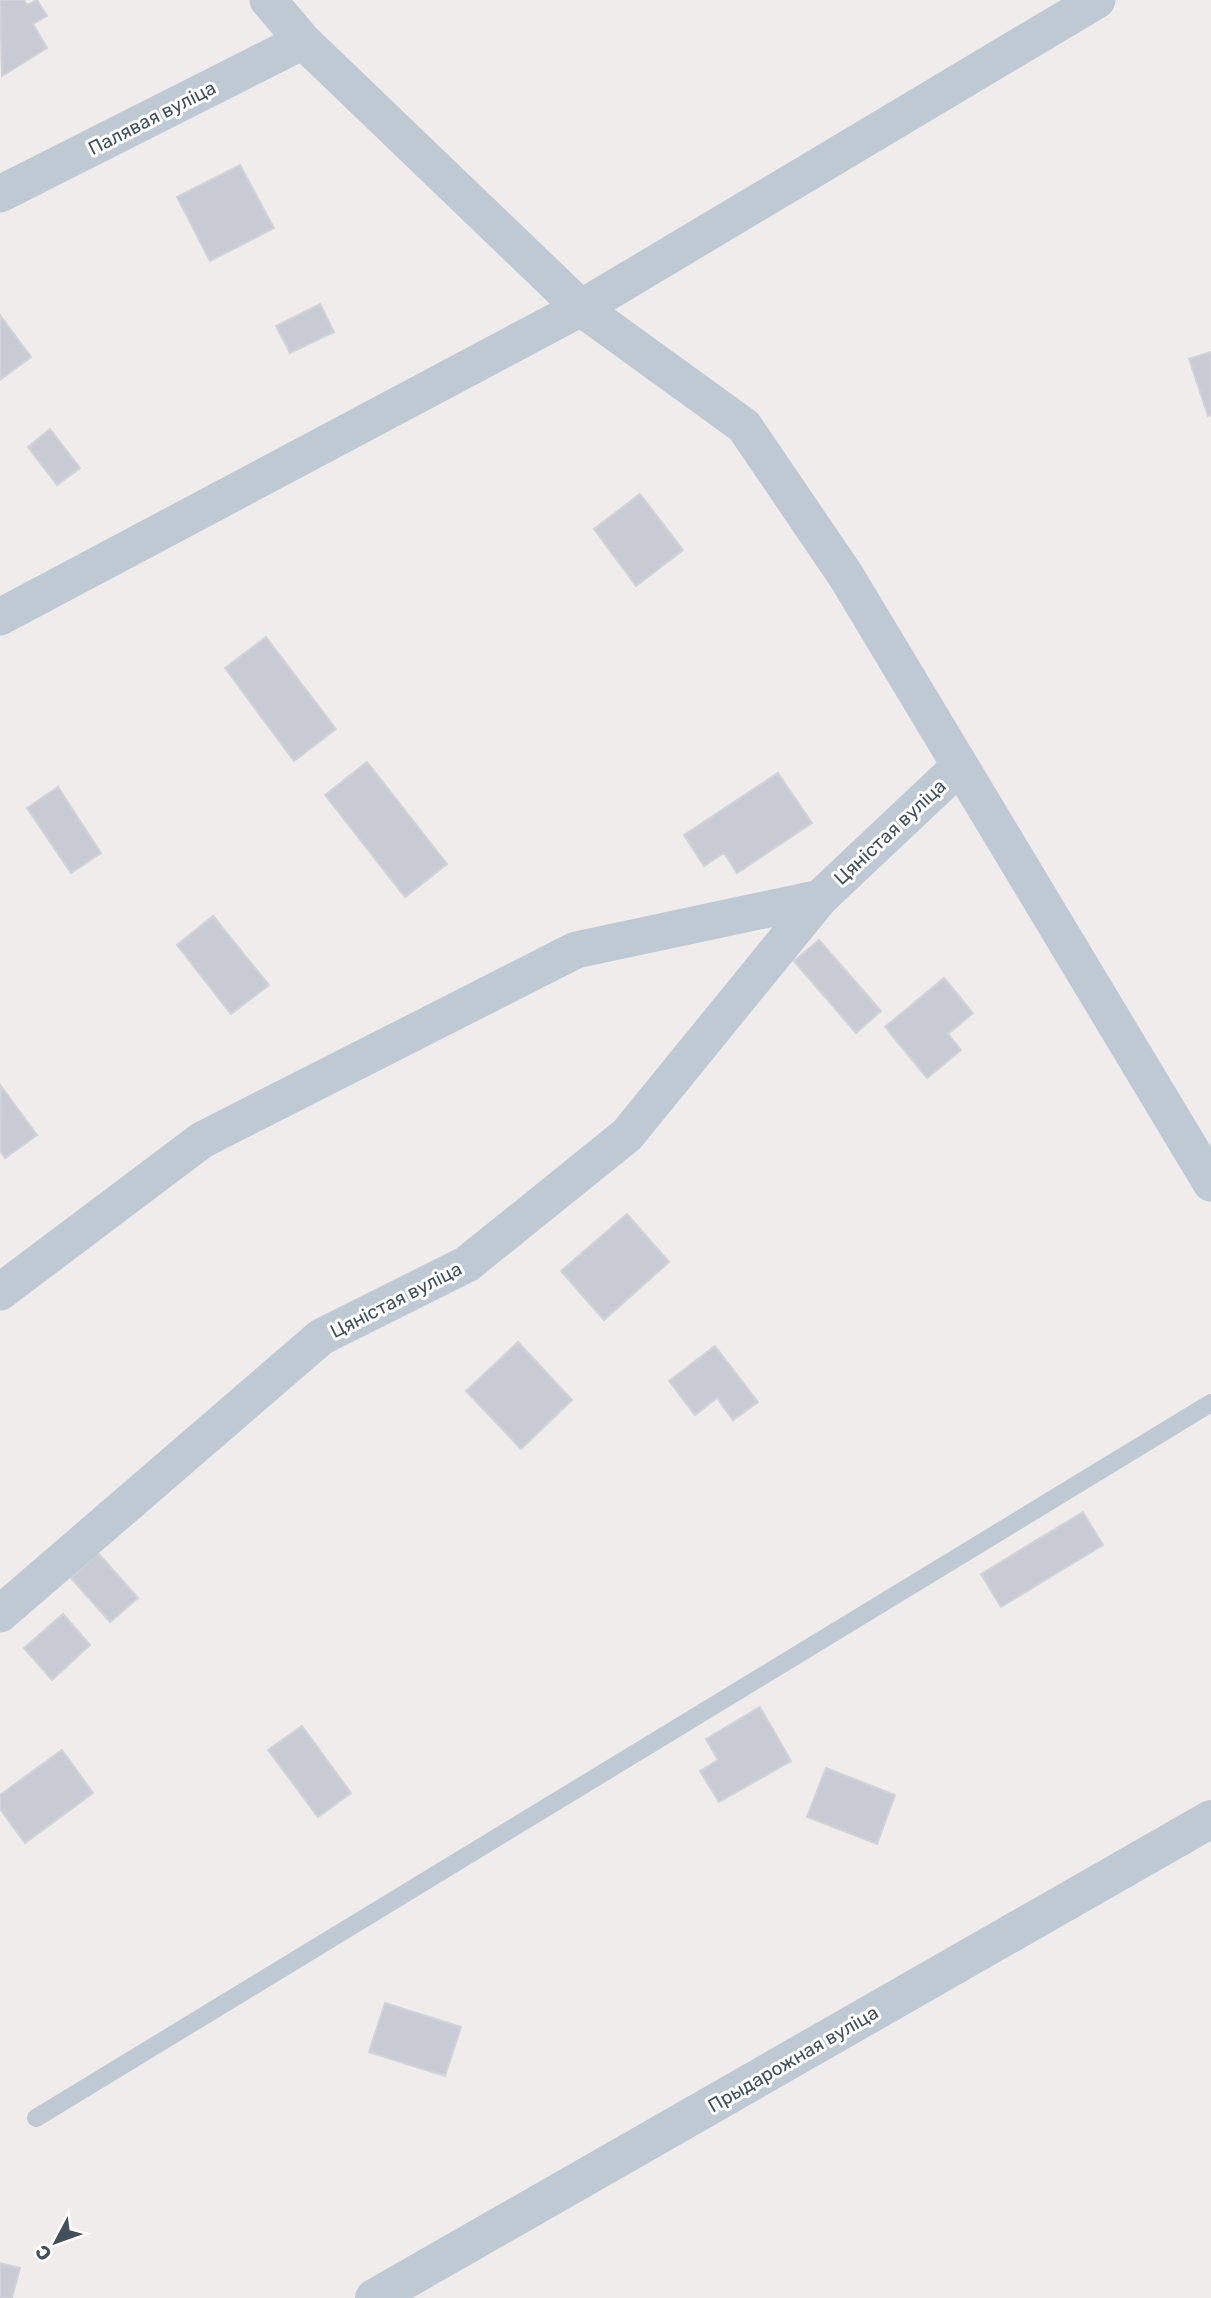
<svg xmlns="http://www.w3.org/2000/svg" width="1211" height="2298" font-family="Rubik,sans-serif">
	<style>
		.building { fill: #c8cbd3; stroke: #d0d3d9; stroke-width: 2 }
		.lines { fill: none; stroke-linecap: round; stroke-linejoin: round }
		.service { stroke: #bec9d4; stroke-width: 18 }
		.minor { stroke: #bec9d4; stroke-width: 37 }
		.tertiary { stroke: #bec9d4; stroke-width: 38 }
		.labels { text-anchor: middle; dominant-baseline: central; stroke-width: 6; stroke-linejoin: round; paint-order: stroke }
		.street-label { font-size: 19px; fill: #43505c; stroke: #fff }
	</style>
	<rect width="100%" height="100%" fill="#f0ecec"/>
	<path class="building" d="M0 0H24L27 5 37 0 47 16 33 24 47 48 2 76Z
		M240 165 274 228 210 261 177 197Z
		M320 304 334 332 290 353 276 326Z
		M0 315 31 357 0 380Z
		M1211 352V415L1208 416 1189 359Z
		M50 429 80 468 57 485 28 447Z
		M640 494 683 550 636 586 594 529Z
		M266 637 336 729 294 761 225 668Z
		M367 762 447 864 405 897 325 795Z
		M778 773 812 823 737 873 724 853 704 866 684 835Z
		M58 787 101 853 71 873 27 808Z
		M213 916 269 985 231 1014 177 945Z
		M819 940 881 1011 856 1033 794 961Z
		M944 978 973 1013 948 1034 961 1050 927 1078 885 1027Z
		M1 1086 37 1135 5 1158 0 1151Z
		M627 1214 669 1262 604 1320 561 1271Z
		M518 1342 572 1400 521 1449 466 1391Z
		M715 1346 758 1402 733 1420 717 1398 695 1415 669 1381Z
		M1083 1512 1103 1545 1001 1607 981 1574Z
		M98 1553 138 1598 110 1622 71 1578Z
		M63 1614 90 1645 52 1680 24 1648Z
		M760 1707 791 1761 719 1802 700 1771 718 1760 706 1739Z
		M302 1726 351 1793 318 1817 268 1750Z
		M62 1750 93 1793 25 1843 0 1809V1795Z
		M826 1768 895 1795 877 1844 807 1817Z
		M385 2003 461 2027 445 2076 369 2052Z
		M0 2263 20 2268 12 2298H0Z"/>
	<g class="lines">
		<path class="service" d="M36 2118 1211 1403"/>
		<path class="minor" d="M268 0 303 41 581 308 744 426 846 576 1211 1183
			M0 194 303 41
			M0 617 581 308 1097 0
			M0 1292 202 1140 576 950 820 898
			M0 1614 321 1337 467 1264 627 1135 820 898 960 766"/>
		<path class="tertiary" d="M374 2298 1211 1819"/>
	</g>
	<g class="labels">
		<g class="street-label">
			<text transform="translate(152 118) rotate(-27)">Палявая вуліца</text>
			<text transform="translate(890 832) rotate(-43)">Цяністая вуліца</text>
			<text transform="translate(396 1300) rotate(-27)">Цяністая вуліца</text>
			<text transform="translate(793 2059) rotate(-30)">Прыдарожная вуліца</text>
		</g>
	</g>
	<g transform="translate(56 2242) rotate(229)" stroke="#ffffff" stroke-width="5" paint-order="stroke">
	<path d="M0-5L12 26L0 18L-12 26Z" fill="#43505c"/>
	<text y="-10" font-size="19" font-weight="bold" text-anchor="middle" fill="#43505c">С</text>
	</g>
</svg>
